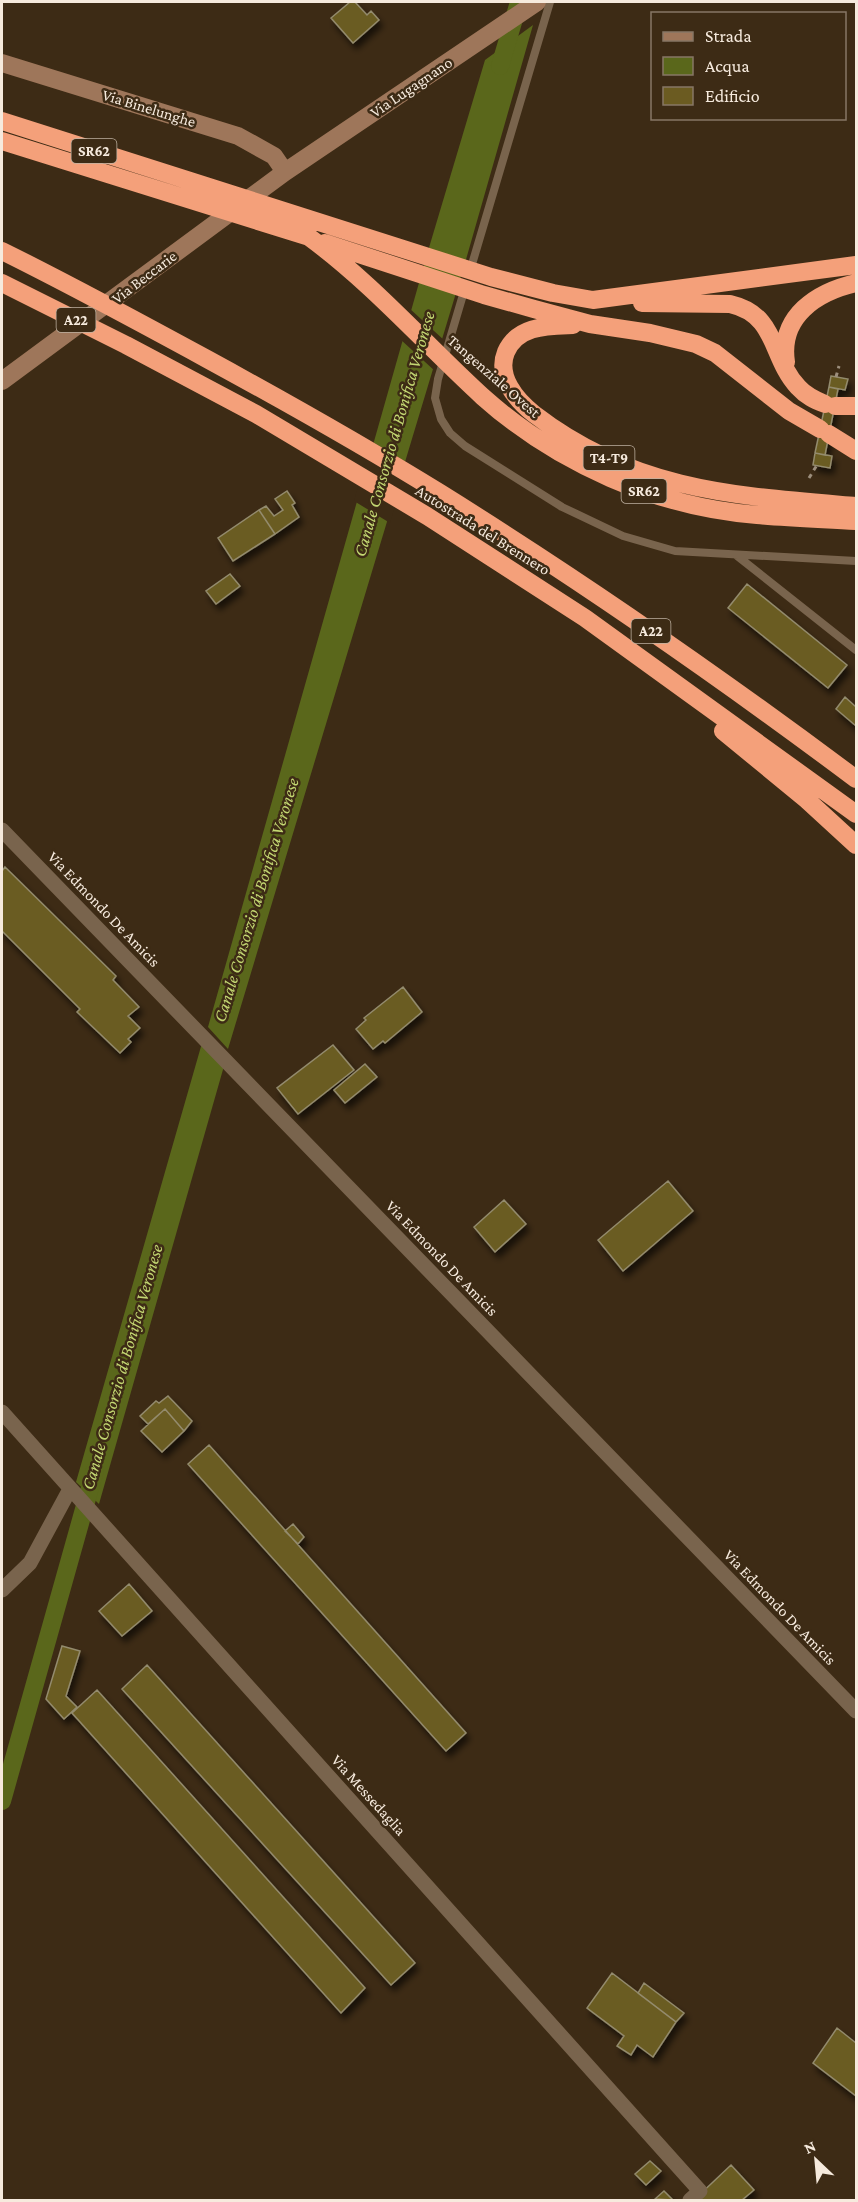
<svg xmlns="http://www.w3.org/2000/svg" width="858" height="2202" font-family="'Crimson Pro',serif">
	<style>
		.water { fill: #5a671b }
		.pier { fill: #3d2b15 }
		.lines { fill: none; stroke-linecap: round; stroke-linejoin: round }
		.canal { stroke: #5a671b; stroke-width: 18 }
		.building { fill: #6b5b21; stroke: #938b6d; stroke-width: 1.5; filter: url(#shadow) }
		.path { stroke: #9c8e7c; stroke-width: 3; stroke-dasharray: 4.5 4.5; stroke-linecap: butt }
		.lane { stroke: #79644d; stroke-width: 8 }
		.street { stroke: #79644d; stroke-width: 15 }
		.secondary { stroke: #9e765a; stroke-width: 18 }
		.highway { stroke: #f4a07a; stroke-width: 18 }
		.labels { text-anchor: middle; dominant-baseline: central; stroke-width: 5; stroke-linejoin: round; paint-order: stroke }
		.shield { fill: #3d2b15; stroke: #beb1a1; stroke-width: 1.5 }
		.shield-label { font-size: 15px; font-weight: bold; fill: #f6eadd }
		.street-label { font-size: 16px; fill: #f6eadd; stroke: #3d2b15 }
		.water-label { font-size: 18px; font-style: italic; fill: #c3d772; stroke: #3d2b15 }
	</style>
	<defs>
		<filter id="shadow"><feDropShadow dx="3.5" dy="6" stdDeviation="3" flood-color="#0009"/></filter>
	</defs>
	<rect width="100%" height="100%" fill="#3d2b15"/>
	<path class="water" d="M533 25 465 263 228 1049 208 1027 428 251 485 60Z
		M202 1043 224 1066 99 1504 76 1482Z"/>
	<path class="pier" d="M409 308 445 341 436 372 400 339Z
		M371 441 408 463 390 523 354 501Z"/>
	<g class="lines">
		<path class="canal" d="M500 66 519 2
			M2 1801 95 1470"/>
	</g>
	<path class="building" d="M350 2H355L367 15 371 11 379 20 353 43 331 18Z
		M831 376 848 379 845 390 829 387Z
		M829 387 838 389 825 455 815 453Z
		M815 453 832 456 830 468 813 465Z
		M287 491 295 503 292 505 299 517 275 534 259 510 266 506 274 516 283 510 275 499Z
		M259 510 275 534 233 561 218 538Z
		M230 574 240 586 216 604 206 591Z
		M747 584 847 665 828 688 728 608Z
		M845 697 856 707V726L836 709Z
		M5 867 116 976 113 980 139 1007 128 1016 140 1028 128 1039 131 1042 120 1053 77 1012 80 1009 2 931V871Z
		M403 987 422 1012 385 1043 383 1041 373 1049 356 1029 366 1020 364 1018Z
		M333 1045 354 1070 298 1114 277 1088Z
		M365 1064 377 1077 345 1103 334 1090Z
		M668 1181 693 1211 623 1271 598 1240Z
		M504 1200 526 1224 495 1252 474 1227Z
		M168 1396 192 1421 184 1431 165 1409 148 1424 140 1416 156 1401 159 1403Z
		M165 1409 184 1431 162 1452 141 1431Z
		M209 1445 466 1733 446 1751 188 1464Z
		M293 1524 304 1537 298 1544 285 1531Z
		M129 1584 152 1611 122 1636 99 1611Z
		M62 1646 80 1651 66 1696 77 1707 64 1719 46 1699Z
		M147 1665 415 1963 391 1985 122 1689Z
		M97 1690 365 1988 341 2013 72 1713Z
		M612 1973 676 2022 653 2057 637 2045 631 2055 617 2046 624 2036 587 2008Z
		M644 1983 684 2013 676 2022 638 1993Z
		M837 2028 856 2043V2096L813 2063Z
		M650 2161 661 2171 646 2185 635 2174Z
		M731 2165 754 2190 742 2200H694Z
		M664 2191 673 2200H672L655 2199Z"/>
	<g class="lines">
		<path class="path" d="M836 377 839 366
			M809 478 817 465"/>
		<path class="lane" d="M470 271 550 2
			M465 288 438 379 435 398 441 419 450 433 465 446 562 507 623 536 675 551 856 561
			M736 555 856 650"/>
		<path class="street" d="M2 830 856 1711
			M2 1412 700 2191 690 2200
			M2 1590 30 1563 70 1489"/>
		<path class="secondary" d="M2 63 238 136 274 156 285 172
			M2 381 285 172 537 2"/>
		<path class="highway" d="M2 121 491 277 553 293 593 300 856 265
			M2 141 309 237C373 284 425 344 483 397 558 464 657 507 757 515 790 518 823 519 856 521
			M325 243 484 295 534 309 590 324 650 333 696 344 715 353 789 411 820 429
			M2 251C71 285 139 322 207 359 286 402 364 446 440 493 583 582 721 678 856 779
			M2 283 126 345 256 414 427 516 585 618 856 814
			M642 303 730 304C778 315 770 357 798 387 806 396 815 400 825 404
			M573 325C548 326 518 325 506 352 496 376 516 400 534 414 634 491 736 496 856 506
			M786 362C779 316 817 292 856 283
			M835 406H856
			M829 434 856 451
			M723 731 807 800 856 845"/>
	</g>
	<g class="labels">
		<g class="shield">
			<rect x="71.5" y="139" width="45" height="24" rx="4.5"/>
			<rect x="56.5" y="308" width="39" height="24" rx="4.5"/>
			<rect x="583.5" y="446" width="51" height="24" rx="4.5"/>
			<rect x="621.5" y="479" width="45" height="24" rx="4.5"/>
			<rect x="631.5" y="619" width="39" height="24" rx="4.5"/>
		</g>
		<g class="shield-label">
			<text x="94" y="151">SR62</text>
			<text x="76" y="320">A22</text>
			<text x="609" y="458">T4-T9</text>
			<text x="644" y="491">SR62</text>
			<text x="651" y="631">A22</text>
		</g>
		<g class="street-label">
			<text transform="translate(411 87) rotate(-34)">Via Lugagnano</text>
			<text transform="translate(149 108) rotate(17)">Via Binelunghe</text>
			<text transform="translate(144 277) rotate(-37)">Via Beccarie</text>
			<text transform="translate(494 376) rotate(41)">Tangenziale Ovest</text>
			<text transform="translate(483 530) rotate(32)">Autostrada del Brennero</text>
			<text transform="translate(104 909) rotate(46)">Via Edmondo De Amicis</text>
			<text transform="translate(442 1258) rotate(46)">Via Edmondo De Amicis</text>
			<text transform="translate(780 1607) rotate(46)">Via Edmondo De Amicis</text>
			<text transform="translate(369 1795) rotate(48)">Via Messedaglia</text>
		</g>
		<g class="water-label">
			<text transform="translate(394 434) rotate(-74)">Canale Consorzio di Bonifica Veronese</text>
			<text transform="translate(256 900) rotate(-73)">Canale Consorzio di Bonifica Veronese</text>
			<text transform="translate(122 1367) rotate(-74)">Canale Consorzio di Bonifica Veronese</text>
		</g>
	</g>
	<rect width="858" height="2202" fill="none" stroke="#f6eadd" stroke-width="6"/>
	<rect x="651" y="12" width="195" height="108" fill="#3d2b15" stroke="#877765" stroke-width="1.5"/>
	<rect x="663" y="32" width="30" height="9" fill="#9e765a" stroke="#877765" stroke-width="1.5"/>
	<text x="705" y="42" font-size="18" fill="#f6eadd">Strada</text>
	<rect x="663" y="57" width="30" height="18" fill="#5a671b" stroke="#877765" stroke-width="1.5"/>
	<text x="705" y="72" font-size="18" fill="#f6eadd">Acqua</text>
	<rect x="663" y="87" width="30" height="18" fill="#6b5b21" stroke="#877765" stroke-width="1.5"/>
	<text x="705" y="102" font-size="18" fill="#f6eadd">Edificio</text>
	<g transform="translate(816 2160) rotate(334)" stroke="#3d2b15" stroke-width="4.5" paint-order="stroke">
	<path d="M0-4.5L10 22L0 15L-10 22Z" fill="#f6eadd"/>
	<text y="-9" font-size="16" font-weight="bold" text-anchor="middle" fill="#f6eadd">N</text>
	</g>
</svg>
